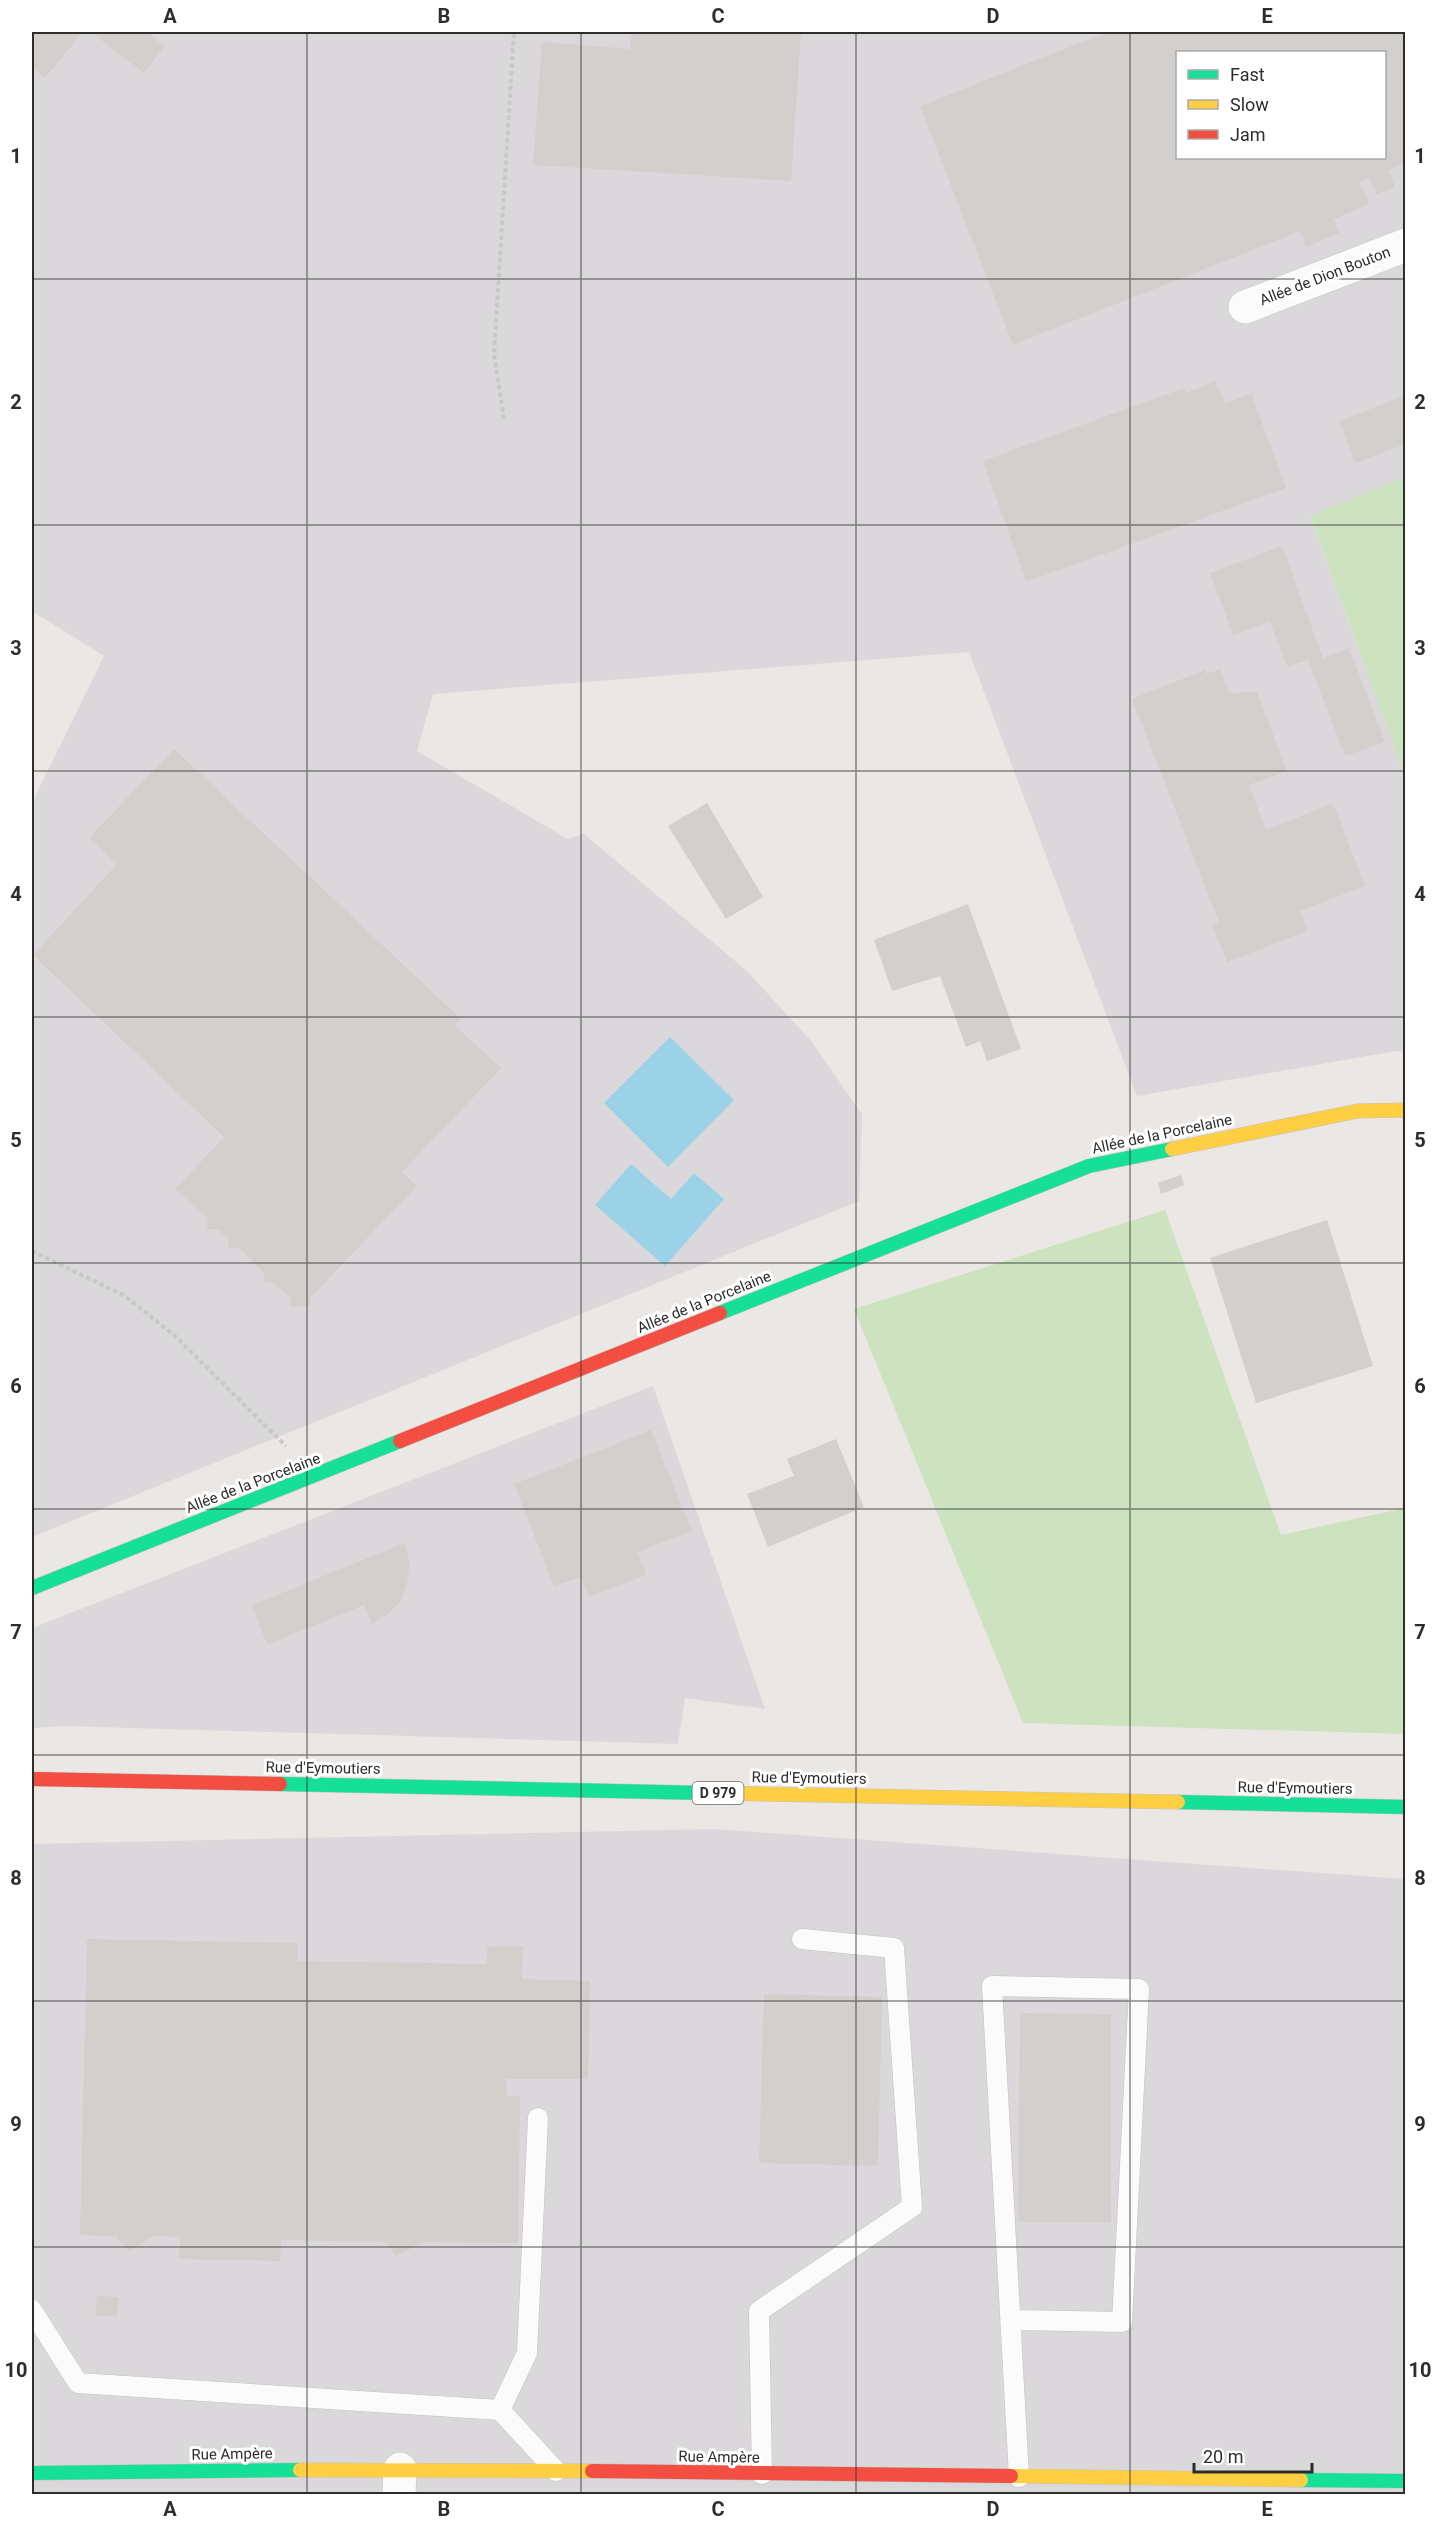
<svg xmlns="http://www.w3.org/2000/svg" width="1437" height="2526" font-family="Roboto,sans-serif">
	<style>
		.industrial { fill: #dbd8db; fill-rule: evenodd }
		.green { fill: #cde3bf }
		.water { fill: #9cd2e8 }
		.building { fill: #d2cfcd; fill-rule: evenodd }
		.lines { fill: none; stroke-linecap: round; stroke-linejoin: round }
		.lane-casing { stroke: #c3c2c2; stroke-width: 21 }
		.street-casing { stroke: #c3c2c2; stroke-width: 34 }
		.fast-casing { stroke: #c3c2c2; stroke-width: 15 }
		.slow-casing { stroke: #c3c2c2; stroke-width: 15 }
		.jam-casing { stroke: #c3c2c2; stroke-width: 15 }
		.path { stroke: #c8c8c8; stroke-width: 4; stroke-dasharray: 4.5 3; stroke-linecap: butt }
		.lane { stroke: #fcfbfb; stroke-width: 20 }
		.street { stroke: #fcfbfb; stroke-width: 33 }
		.fast { stroke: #16e098; stroke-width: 14 }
		.slow { stroke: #ffcf43; stroke-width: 14 }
		.jam { stroke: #f24e42; stroke-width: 14 }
		.grid { fill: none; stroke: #2d2d2d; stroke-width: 1.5; stroke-opacity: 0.55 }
		.labels { text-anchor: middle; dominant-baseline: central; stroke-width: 6; stroke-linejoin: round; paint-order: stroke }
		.shield { fill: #fff; stroke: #6c6c6c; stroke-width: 1.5 }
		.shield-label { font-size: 14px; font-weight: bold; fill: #2d2d2d }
		.street-label { font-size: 15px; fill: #2d2d2d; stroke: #fff }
		.neatline { fill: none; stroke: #2d2d2d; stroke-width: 2 }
		.grid-label { font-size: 20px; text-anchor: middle; font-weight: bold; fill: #2d2d2d }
	</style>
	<rect width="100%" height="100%" fill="#eae7e4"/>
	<path class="industrial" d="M32 32H1405V477L1310 517 1405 776V1052L1396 1051 1137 1096 969 652 433 694 417 751 568 839 584 834 747 971 811 1041 862 1114 859 1201 32 1537V803L104 656 32 611ZM1178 52H1384V158H1178Z
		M653 1386 765 1709 685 1698 678 1744 64 1726 32 1728V1628Z
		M713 1829 1405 1879V2494H32V1844Z"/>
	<path class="green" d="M1405 477V776L1310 516Z
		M1165 1210 1281 1535 1405 1508V1734L1023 1723 854 1309Z"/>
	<path class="water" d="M670 1037 734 1100 668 1167 604 1103Z
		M631 1164 671 1199 694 1173 724 1199 665 1266 595 1205Z"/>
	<path class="building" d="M32 32H83L45 78 32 67Z
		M91 32H154L151 36 165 46 144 73Z
		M631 32H801L791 181 533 165 542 42 630 49Z
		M1108 32H1406V163L1388 170 1395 187 1376 194 1370 178 1360 182 1369 204 1334 219 1339 233 1306 247 1300 231 1013 345 920 106ZM1178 52H1384V158H1178Z
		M1215 381 1225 404 1251 393 1286 488 1026 582 983 461 1184 388 1186 393Z
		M1406 395V444L1355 463 1339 421Z
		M1282 546 1323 658 1349 648 1385 742 1345 756 1308 660 1287 666 1270 622 1233 635 1210 573Z
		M1220 669 1229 693 1257 692 1287 771 1249 785 1266 830 1333 803 1365 886 1300 911 1307 931 1227 962 1212 924 1219 922 1132 699 1205 670 1207 674Z
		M174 749 461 1019 455 1026 501 1068 402 1172 417 1186 310 1298V1306L291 1307V1298L274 1283 265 1282 263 1272 239 1248H229L228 1238 217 1229H207L208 1218 175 1189 224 1137 33 955 117 864 89 838Z
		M707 803 763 897 726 919 668 826Z
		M968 904 1021 1049 987 1061 980 1041 966 1047 940 976 892 991 874 940Z
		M1181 1175 1184 1185 1161 1194 1158 1183Z
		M1327 1220 1373 1366 1256 1403 1210 1258Z
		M651 1430 692 1531 638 1552 646 1575 589 1597 581 1577 554 1586 514 1484Z
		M836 1439 864 1507 768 1547 747 1494 794 1476 787 1459Z
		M405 1543 410 1564 407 1582 402 1600 389 1613 372 1624 364 1605 267 1645 252 1605Z
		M87 1939 298 1943V1961L487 1964V1947L523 1946 522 1979 590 1981 588 2079H506L507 2096H520L518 2243 423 2242 396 2256 386 2242 281 2240 280 2261 179 2259 180 2237 154 2236 129 2251 116 2236 80 2235Z
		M764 1994 882 1997 878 2166 759 2163Z
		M1020 2013 1111 2014V2222H1018Z
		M97 2296 118 2297 117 2317 95 2315Z"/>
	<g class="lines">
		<defs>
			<path id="lane" d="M32 2310 78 2383 500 2410 527 2353 538 2118
				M1011 2320 1122 2322 1139 1989 992 1986 1019 2477
				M500 2410 556 2471
				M762 2474 759 2311 912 2207 894 1948 802 1939"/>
			<path id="street" d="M1245 307 1406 245
				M399 2494 400 2469"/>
			<path id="fast" d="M720 1313 1089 1166 1172 1149
				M32 1588 400 1441
				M280 1784 707 1793
				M1178 1802 1406 1807
				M32 2473 300 2470
				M1301 2480 1406 2481"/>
			<path id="slow" d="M1172 1149 1358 1111 1406 1110
				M707 1793 1178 1802
				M300 2470 592 2471
				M1011 2476 1301 2480"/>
			<path id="jam" d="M400 1441 720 1313
				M32 1779 280 1784
				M592 2471 1011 2476"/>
		</defs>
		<use href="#lane" class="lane-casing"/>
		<use href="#street" class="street-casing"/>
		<use href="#fast" class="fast-casing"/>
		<use href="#slow" class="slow-casing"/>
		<use href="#jam" class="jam-casing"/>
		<path class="path" d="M504 419 494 354 514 32
			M32 1251 125 1296 175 1336 286 1446"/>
		<use href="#lane" class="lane"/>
		<use href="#street" class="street"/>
		<use href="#fast" class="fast"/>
		<use href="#slow" class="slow"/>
		<use href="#jam" class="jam"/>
	</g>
	<path class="grid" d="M307 32V2494M581 32V2494M856 32V2494M1130 32V2494M32 279H1406M32 525H1406M32 771H1406M32 1017H1406M32 1263H1406M32 1509H1406M32 1755H1406M32 2001H1406M32 2247H1406"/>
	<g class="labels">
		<rect class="shield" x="692.5" y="1782" width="51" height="22" rx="4.5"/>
		<g class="shield-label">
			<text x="718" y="1793">D 979</text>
		</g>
		<g class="street-label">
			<text transform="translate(1325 276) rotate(-21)">Allée de Dion Bouton</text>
			<text transform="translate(1162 1134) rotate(-12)">Allée de la Porcelaine</text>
			<text transform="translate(704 1302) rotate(-22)">Allée de la Porcelaine</text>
			<text transform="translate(253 1483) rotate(-21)">Allée de la Porcelaine</text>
			<text transform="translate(323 1768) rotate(1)">Rue d'Eymoutiers</text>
			<text transform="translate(809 1778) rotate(1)">Rue d'Eymoutiers</text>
			<text transform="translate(1295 1788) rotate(1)">Rue d'Eymoutiers</text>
			<text transform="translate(232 2454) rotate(-1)">Rue Ampère</text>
			<text transform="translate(719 2457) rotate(1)">Rue Ampère</text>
		</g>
	</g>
	<rect width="1437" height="2526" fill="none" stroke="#ffffff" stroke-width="66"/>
	<rect x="1176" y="51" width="210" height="108" fill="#ffffff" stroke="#ababab" stroke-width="1.5"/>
	<rect x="1188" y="70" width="30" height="9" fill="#16e098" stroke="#ababab" stroke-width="1.5"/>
	<text x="1230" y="81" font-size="18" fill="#2d2d2d">Fast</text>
	<rect x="1188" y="100" width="30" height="9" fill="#ffcf43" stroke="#ababab" stroke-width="1.5"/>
	<text x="1230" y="111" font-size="18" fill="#2d2d2d">Slow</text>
	<rect x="1188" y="130" width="30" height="9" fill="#f24e42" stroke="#ababab" stroke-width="1.5"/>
	<text x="1230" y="141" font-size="18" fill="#2d2d2d">Jam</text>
	<path d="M1194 2463v9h118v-9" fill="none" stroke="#2d2d2d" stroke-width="3"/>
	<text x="1203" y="2463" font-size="18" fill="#2d2d2d" stroke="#ffffff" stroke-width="4.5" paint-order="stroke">20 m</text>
	<rect x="33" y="33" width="1371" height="2460" class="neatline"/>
	<g class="grid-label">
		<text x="170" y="23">A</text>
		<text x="444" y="23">B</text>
		<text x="718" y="23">C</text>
		<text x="993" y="23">D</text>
		<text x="1267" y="23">E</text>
		<text x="16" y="163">1</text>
		<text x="1420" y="163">1</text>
		<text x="16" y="409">2</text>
		<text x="1420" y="409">2</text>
		<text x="16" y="655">3</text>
		<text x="1420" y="655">3</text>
		<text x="16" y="901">4</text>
		<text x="1420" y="901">4</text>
		<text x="16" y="1147">5</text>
		<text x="1420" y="1147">5</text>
		<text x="16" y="1393">6</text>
		<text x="1420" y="1393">6</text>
		<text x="16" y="1639">7</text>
		<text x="1420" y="1639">7</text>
		<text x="16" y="1885">8</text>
		<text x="1420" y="1885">8</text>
		<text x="16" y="2131">9</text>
		<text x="1420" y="2131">9</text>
		<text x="16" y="2377">10</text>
		<text x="1420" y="2377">10</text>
		<text x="170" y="2516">A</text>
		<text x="444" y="2516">B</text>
		<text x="718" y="2516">C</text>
		<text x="993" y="2516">D</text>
		<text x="1267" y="2516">E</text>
	</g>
</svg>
